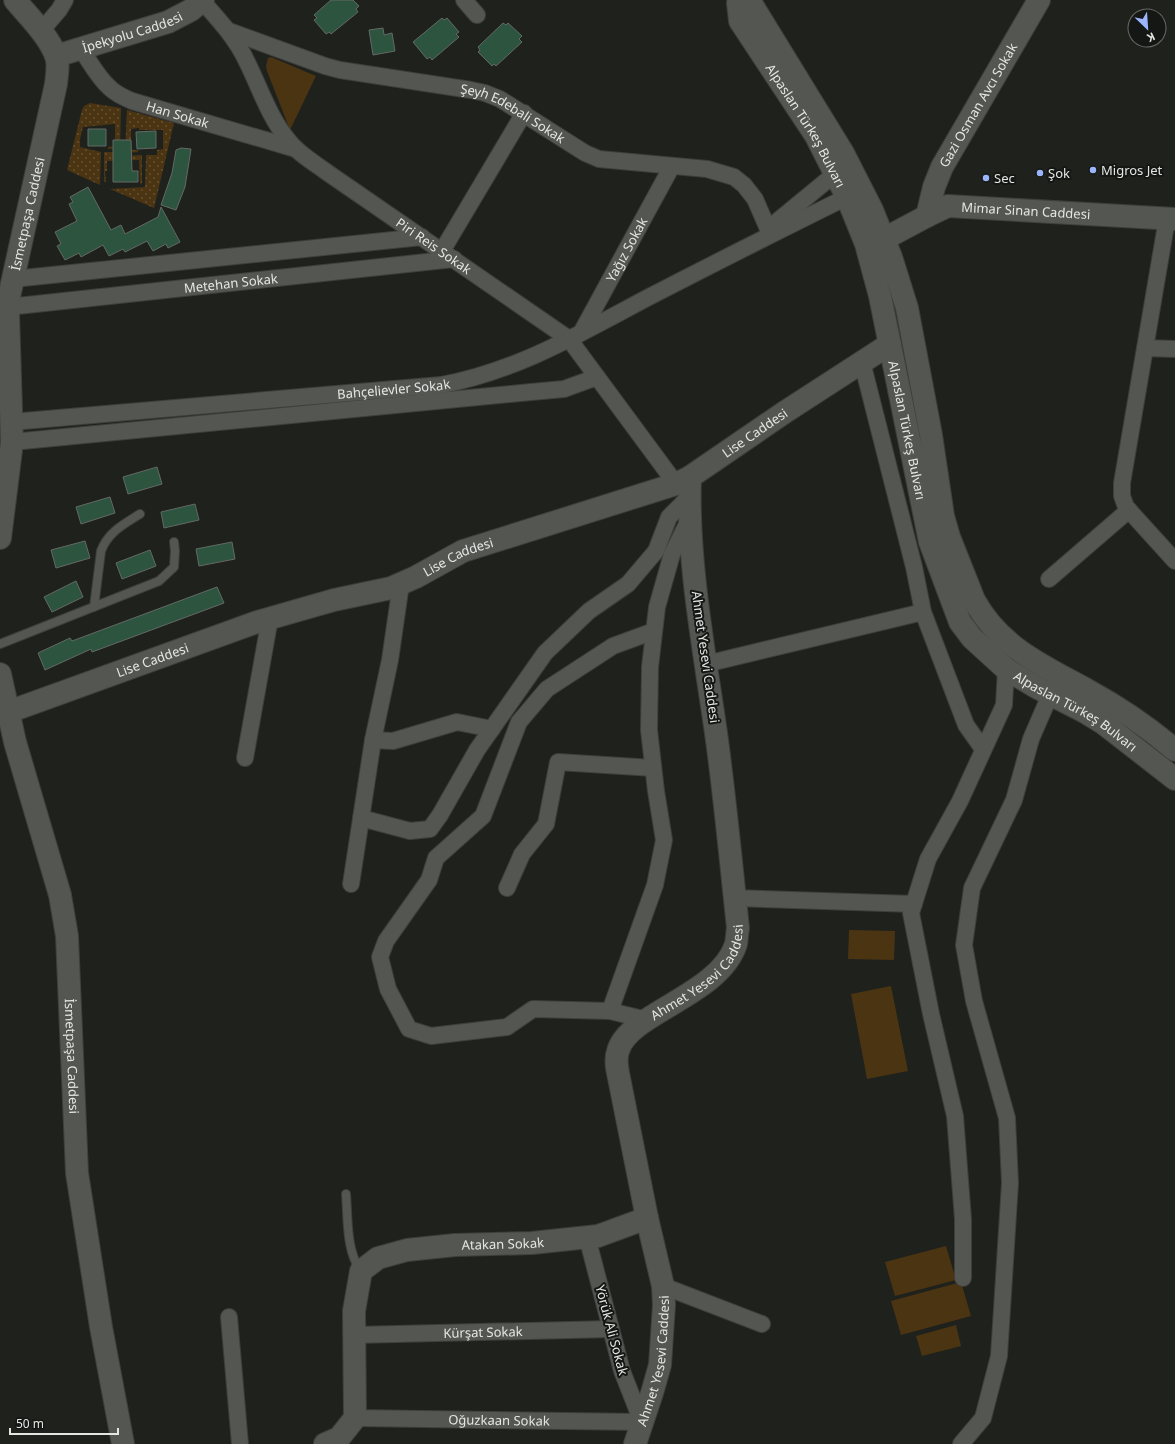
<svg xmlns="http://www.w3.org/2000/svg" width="1175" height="1444" font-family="'Noto Sans',sans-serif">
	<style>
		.grass { fill: url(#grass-dots) }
		.park { fill: #4b3412 }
		.building { fill: #2c543e; stroke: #646966 }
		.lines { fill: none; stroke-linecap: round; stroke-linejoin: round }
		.lane-casing { stroke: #3e3f3c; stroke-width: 10 }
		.street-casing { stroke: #3e3f3c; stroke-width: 18 }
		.secondary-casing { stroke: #3e3f3c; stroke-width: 24 }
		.lane { stroke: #545652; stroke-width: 8 }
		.street { stroke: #545652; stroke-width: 16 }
		.secondary { stroke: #545652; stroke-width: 22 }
		.poi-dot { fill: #9bb5fd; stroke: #151714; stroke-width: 1.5 }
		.labels { text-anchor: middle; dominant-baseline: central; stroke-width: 4; stroke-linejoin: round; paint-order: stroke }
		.street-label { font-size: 13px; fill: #e4e6e3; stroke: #151714 }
		.poi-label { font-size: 13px; fill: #e4e6e3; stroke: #151714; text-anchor: start }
	</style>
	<defs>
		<pattern id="grass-dots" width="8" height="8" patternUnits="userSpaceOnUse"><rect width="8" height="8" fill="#4b3412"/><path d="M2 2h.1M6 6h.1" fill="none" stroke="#655134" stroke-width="1.8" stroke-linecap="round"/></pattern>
	</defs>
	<rect width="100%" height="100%" fill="#1f211d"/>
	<path class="grass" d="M90 103 121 108 120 148 108 149V147L115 146V124L83 127 80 139V147L101 152 100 185 67 170 82 110 84 106Z
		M127 110 174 123 154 208 110 189 145 187 146 155H157V150L163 149V130H139V128L131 129V150H138V152L125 153Z
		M104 152H120V156L142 155V183L140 184 139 160 107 161V171H105L106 182H104Z"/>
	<path class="park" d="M271 57 316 76 290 130 267 71 266 66 268 58Z
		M849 930 895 931 894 960 848 959Z
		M891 986 908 1071 867 1079 851 994Z
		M946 1246 956 1280 895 1296 885 1262Z
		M961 1282 971 1316 901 1335 891 1301Z
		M956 1325 961 1346 922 1356 916 1336Z"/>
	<path class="building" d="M331 0H353L359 6 356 9 358 12 331 34 329 32 326 34 314 20 317 18 314 15Z
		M442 18 444 20 447 18 459 32 456 34 459 37 432 60 430 57 427 59 413 42Z
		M503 23 506 25 508 23 522 36 519 39 522 42 496 66 494 64 492 66 478 52 480 50 478 47Z
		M383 28 384 35 392 33 395 51 373 55 369 30Z
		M88 129H106V146H88Z
		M156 131V148L137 149 136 132Z
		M113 140H131L132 171H138V182H113Z
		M181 148 191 149 185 187 176 210 161 205 172 173 176 150Z
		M88 187 111 230 121 225 125 234 158 217 161 207 180 242 168 248 166 244 153 251 147 241 125 252 123 249 109 256 103 245 81 257 79 253 65 260 57 246 61 244 55 232 77 221 69 204 73 202 70 197Z
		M157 467 162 484 128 494 123 477Z
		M110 497 115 513 81 524 76 507Z
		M195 504 199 520 164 528 161 512Z
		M85 541 90 558 56 568 51 550Z
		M232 542 235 559 199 566 196 549Z
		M150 550 156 566 122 579 116 563Z
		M76 581 83 597 52 612 44 597Z
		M217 587 224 603 92 652 91 649 45 670 38 653 70 638 72 641Z"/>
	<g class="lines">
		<defs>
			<path id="lane" d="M94 607 101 551C108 532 124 524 140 514
				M0 644 159 581 174 567 175 551 174 542
				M346 1194C348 1218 346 1252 361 1271"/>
			<g id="street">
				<path d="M464 0 477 15"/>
				<path id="s1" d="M202 1C219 20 236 38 247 62 260 88 269 117 288 140 298 154 315 163 328 173L569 339 676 484"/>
				<path d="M41 31 59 10 65 0"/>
				<path id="s2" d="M229 31 325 66 340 70 471 90 485 93 500 99 585 153 599 159 707 169 734 177 744 185 755 199 768 229"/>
				<path id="s3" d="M81 49C90 62 98 78 110 88 116 94 125 98 132 101L296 149"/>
				<path d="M1167 219 1122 483V496L1126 507 1175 561"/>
				<path d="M768 229 836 173"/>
				<path d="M442 251 524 113"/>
				<path d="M13 279 422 237"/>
				<path id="s4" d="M8 307 454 259"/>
				<path id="s5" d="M581 333 672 166"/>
				<path d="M1145 348 1175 349"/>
				<path d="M862 362 914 567 923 612 966 725 983 749"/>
				<path id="s6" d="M12 422 441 385C515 372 581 333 647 298 713 264 780 230 847 197"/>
				<path d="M12 442 531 392 564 389 597 377"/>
				<path d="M1049 579 1129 510"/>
				<path d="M706 664 923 612"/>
				<path d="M373 740 393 741 457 722 492 729"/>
				<path d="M245 758 270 618"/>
				<path d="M361 818 410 831 430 829 440 815 477 750 545 653 589 611 628 584 656 551 669 517 689 497"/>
				<path d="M351 884 373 740 390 660 401 584"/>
				<path d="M507 888 522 854 546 824 558 762 653 768"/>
				<path d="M735 898 914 904"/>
				<path d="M610 1011 655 885 664 840 656 791 649 730 650 667 657 607 672 554 689 520"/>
				<path d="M647 1020 610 1011 533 1009 507 1027 431 1036 409 1029 388 989 380 957 386 941 429 880 436 858 483 816 519 722 547 689 613 646 654 631"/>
				<path d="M963 1278V1219L955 1116 931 1014 911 913 928 859 960 801 1004 705 1006 669"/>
				<path d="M663 1286 762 1324"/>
				<path d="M229 1317 240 1444"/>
				<path id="s7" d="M354 1335 611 1329"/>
				<path id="s8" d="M355 1418 642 1422 622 1371 587 1237"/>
				<path d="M961 1444 983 1418 999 1356 1010 1183 1007 1118 974 1001 964 945 972 888 1014 800 1031 739 1050 695"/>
			</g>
			<g id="secondary">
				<path id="s9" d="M739 0 738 3 740 21 816 136 847 197 866 244 880 296 930 542 960 622 972 638 1006 669 1036 687 1085 712 1103 723 1175 779"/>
				<path d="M749 0 843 153 872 210 891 257 907 308 931 435 943 516 949 537 974 600C1000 648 1044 666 1089 691 1120 708 1149 728 1175 750"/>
				<path id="s10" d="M56 56 168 22 191 10 203 0"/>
				<path id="s11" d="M927 216 934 187 942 167 1039 0"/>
				<path id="s12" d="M884 239 927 216 948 206 1175 219"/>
				<path id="s13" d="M0 538 12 442 8 313 9 297 56 84C57 74 59 64 56 56 48 35 29 17 15 0"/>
				<path id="s14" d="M0 674 15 742 60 895 67 936 77 1173 101 1327 123 1444"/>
				<path id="s15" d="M0 715 257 622 334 600 391 588 416 577 463 551 676 484 690 477 785 412 890 344"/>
				<path id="s16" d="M325 1444 339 1438 355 1418 354 1311 361 1271 378 1258 407 1250 455 1245 532 1243 598 1236 647 1218"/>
				<path id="s17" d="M635 1444 652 1393 660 1365 664 1305 663 1286 647 1218 619 1078C617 1069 615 1060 618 1051 621 1040 631 1031 639 1025 670 1002 724 982 736 944 737 939 737 933 738 928 731 863 725 798 716 733 704 649 687 561 690 477"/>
			</g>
		</defs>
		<use href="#lane" class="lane-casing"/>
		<use href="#street" class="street-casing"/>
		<use href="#secondary" class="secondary-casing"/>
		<use href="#lane" class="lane"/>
		<use href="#street" class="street"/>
		<use href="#secondary" class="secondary"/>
	</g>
	<g class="poi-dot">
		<circle cx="1093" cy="170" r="4"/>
		<circle cx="1040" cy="173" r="4"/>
		<circle cx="986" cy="178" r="4"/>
	</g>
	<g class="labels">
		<g class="street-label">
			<text stroke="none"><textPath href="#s10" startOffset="80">İpekyolu Caddesi</textPath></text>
			<text stroke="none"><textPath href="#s11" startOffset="123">Gazi Osman Avcı Sokak</textPath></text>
			<text stroke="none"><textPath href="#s3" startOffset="122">Han Sokak</textPath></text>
			<text stroke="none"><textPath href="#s2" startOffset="298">Şeyh Edebali Sokak</textPath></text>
			<text stroke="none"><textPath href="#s9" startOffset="145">Alpaslan Türkeş Bulvarı</textPath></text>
			<text stroke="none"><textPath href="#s12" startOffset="150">Mimar Sinan Caddesi</textPath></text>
			<text stroke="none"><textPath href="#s13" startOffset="327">İsmetpaşa Caddesi</textPath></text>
			<text stroke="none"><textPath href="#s1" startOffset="345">Piri Reis Sokak</textPath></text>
			<text stroke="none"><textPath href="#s5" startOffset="95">Yağız Sokak</textPath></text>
			<text stroke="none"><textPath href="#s4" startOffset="224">Metehan Sokak</textPath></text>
			<text stroke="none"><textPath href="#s6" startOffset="383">Bahçelievler Sokak</textPath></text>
			<text stroke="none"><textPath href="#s9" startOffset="469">Alpaslan Türkeş Bulvarı</textPath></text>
			<text stroke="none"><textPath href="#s15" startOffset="810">Lise Caddesi</textPath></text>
			<text stroke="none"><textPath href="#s15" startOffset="486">Lise Caddesi</textPath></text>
			<text transform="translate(706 657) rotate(82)">Ahmet Yesevi Caddesi</text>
			<text stroke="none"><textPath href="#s15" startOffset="162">Lise Caddesi</textPath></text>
			<text stroke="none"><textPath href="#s9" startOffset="816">Alpaslan Türkeş Bulvarı</textPath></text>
			<text stroke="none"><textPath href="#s17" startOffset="518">Ahmet Yesevi Caddesi</textPath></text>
			<text stroke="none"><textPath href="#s14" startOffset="391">İsmetpaşa Caddesi</textPath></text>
			<text stroke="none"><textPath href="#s16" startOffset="336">Atakan Sokak</textPath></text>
			<text transform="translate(612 1330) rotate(75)">Yörük Ali Sokak</text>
			<text stroke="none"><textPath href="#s7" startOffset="129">Kürşat Sokak</textPath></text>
			<text stroke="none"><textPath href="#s17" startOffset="86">Ahmet Yesevi Caddesi</textPath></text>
			<text stroke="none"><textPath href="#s8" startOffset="144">Oğuzkaan Sokak</textPath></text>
		</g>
		<g class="poi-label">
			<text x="1101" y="170">Migros Jet</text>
			<text x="1048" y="173">Şok</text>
			<text x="994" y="178">Sec</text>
		</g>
	</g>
	<g transform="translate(1147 28) rotate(155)"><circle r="19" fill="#151714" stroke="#686a67"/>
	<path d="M0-3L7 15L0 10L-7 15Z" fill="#9bb5fd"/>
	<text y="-6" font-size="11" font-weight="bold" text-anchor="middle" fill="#e4e6e3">K</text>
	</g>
	<path d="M10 1428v6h108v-6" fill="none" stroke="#e4e6e3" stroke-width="2"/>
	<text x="16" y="1428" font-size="12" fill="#e4e6e3" stroke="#151714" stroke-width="3" paint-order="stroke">50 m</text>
</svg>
